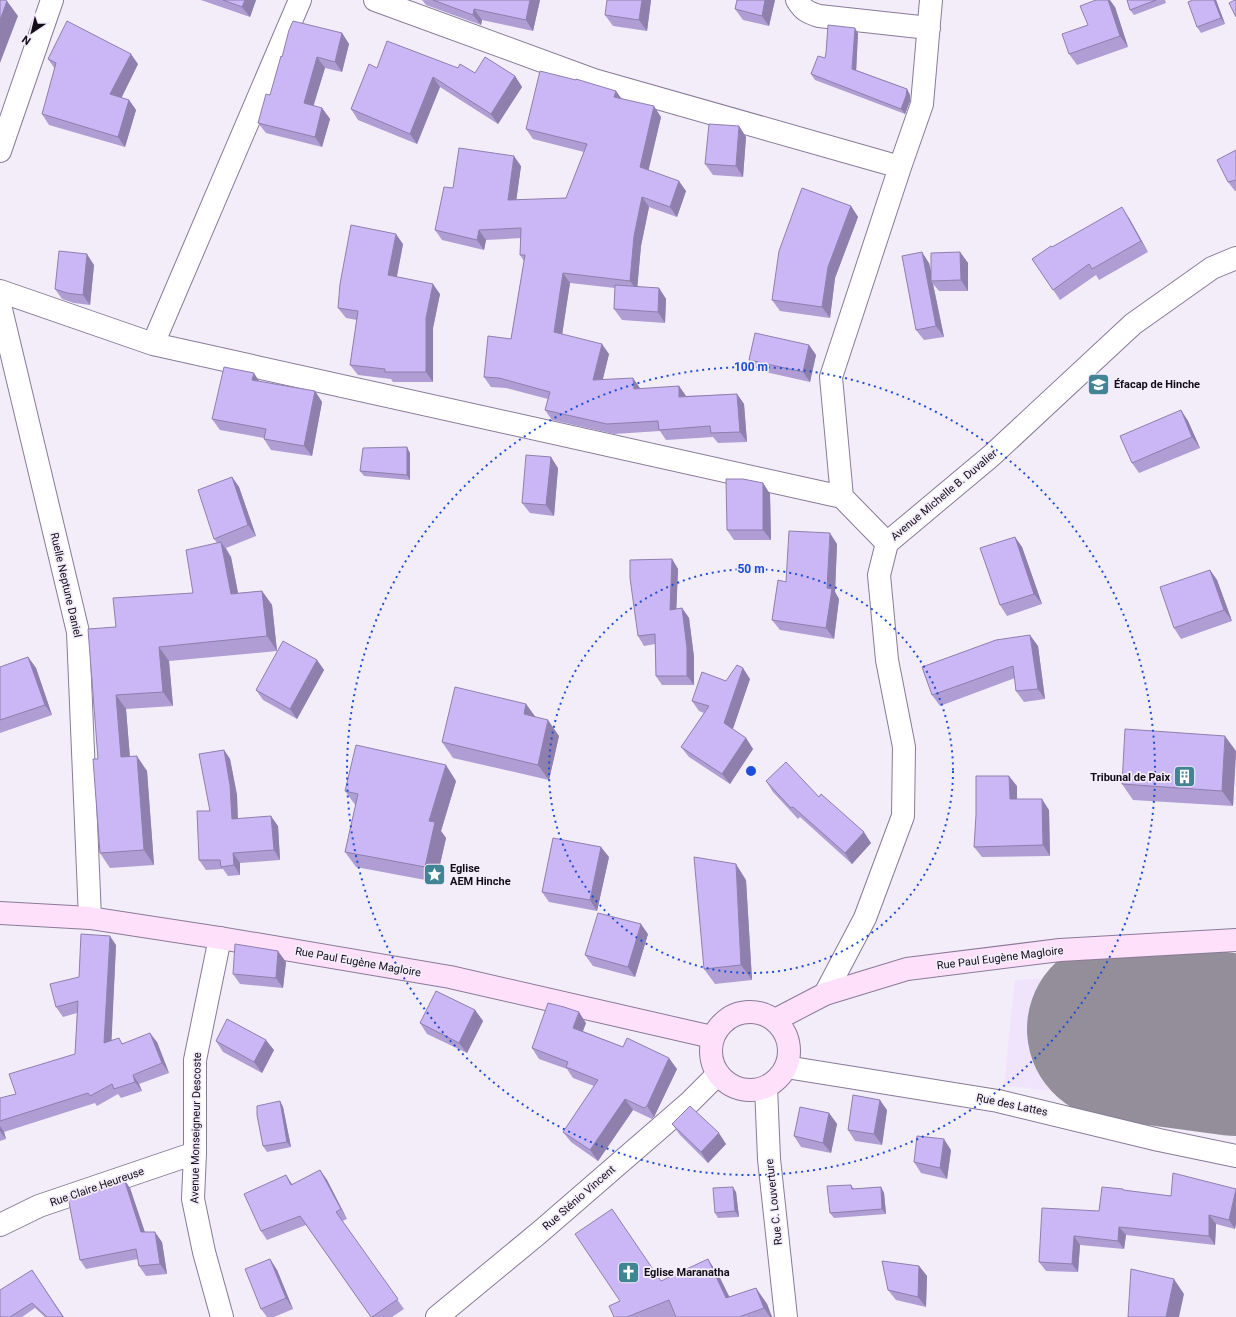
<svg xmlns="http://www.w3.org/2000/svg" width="1236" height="1317" font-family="Roboto,sans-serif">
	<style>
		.built { fill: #efe4fc }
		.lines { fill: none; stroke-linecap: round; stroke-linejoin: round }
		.runway { stroke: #948e9a; stroke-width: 182 }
		.minor-casing { stroke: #887a98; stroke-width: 24 }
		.secondary-casing { stroke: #887a98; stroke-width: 24 }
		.minor { stroke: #fff; stroke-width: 22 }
		.secondary { stroke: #ffe0fb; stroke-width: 22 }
		.wall { fill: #af9dd4 }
		.shaded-wall { fill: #8e7fac }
		.building { fill: #cbb6f6; stroke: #8e7fac }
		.ring { fill: none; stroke: #1d4ed8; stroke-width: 2; stroke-dasharray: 2 4 }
		.labels { text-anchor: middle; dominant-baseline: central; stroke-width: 3.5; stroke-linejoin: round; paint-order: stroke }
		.poi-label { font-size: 11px; font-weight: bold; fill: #110c17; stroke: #f3edfa; text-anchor: start }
		.street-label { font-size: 11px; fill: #110c17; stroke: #f3edfa }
		.centre { fill: #1d4ed8; stroke: #f3edfa; stroke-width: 2 }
		.ring-label { font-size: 12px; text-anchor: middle; font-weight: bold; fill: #1d4ed8; stroke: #f3edfa; stroke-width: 3.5; stroke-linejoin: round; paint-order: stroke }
	</style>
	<rect width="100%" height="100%" fill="#f3edfa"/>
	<path class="built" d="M1236 966V1115L1004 1085 1015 980Z"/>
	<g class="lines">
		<path class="runway" d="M1118 1029 1236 1045"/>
		<defs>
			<path id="minor" d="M375 0 594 80 900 167
				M797 0C804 11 807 12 819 16L929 28
				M0 151 52 0
				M0 291 153 344 842 497
				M0 305 78 632 90 918
				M153 344 300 0
				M887 543 842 497 831 377 900 167 922 104 931 0
				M220 938 195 1060V1153L193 1199 204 1252 222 1317
				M825 994 865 918 903 816 904 747 887 660 879 575 887 543 991 456 1133 324 1212 268 1236 258
				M786 1067 998 1101 1159 1140 1236 1156
				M766 1087 769 1159 786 1317
				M0 1225 39 1206 195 1153
				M437 1317 540 1232 690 1102 718 1074"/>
			<path id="secondary" d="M0 913 90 918 220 938 450 977 712 1037
				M711 1051a39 39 0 1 1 78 0a39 39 0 1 1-78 0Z
				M775 1020 825 994 907 969 1060 950 1236 940"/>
		</defs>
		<use href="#minor" class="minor-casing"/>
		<use href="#secondary" class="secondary-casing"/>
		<use href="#minor" class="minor"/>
		<use href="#secondary" class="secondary"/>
	</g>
	<path class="wall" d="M201 0H256L250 17Z
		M422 0H540L533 31 482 20 481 25 426 5Z
		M651 0 647 31 613 26 605 15Z
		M775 0 769 26 743 20 735 9Z
		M1127 0H1165L1166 3 1134 15 1130 10Z
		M1193 0H1216L1225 24 1201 33 1197 27Z
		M1115 7 1128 47 1077 65 1069 54 1088 25Z
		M342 33 349 44 342 72 325 68 313 106 322 108 330 119 322 147 266 133 258 123 270 95 282 57Z
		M858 33 856 70 907 89 910 95V101L905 114 815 80 811 74 825 58Z
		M48 59 138 64 121 98 129 100 136 110 125 147 49 125 42 114 55 69Z
		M377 68H458L475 73 515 76 522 87 498 124 440 87 417 144 358 120 351 109Z
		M616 91 621 98 661 117 648 170 686 191 677 217 649 207 641 246 637 287 659 288 666 299 665 323 622 320 614 309 615 288 570 283 562 334 609 354 603 379 640 388V389L679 386 686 396 737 394 744 404 747 442 718 443 713 437 666 440 660 431 614 434 552 420 545 410 548 399 506 388 491 387 484 377 511 339 524 261 520 255 521 238 486 240 484 250 442 240 435 230 453 188 521 166 516 200 566 198 584 152 533 139 526 129Z
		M739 126 746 137 743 177 713 175 705 164Z
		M1236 150V191H1235L1228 182Z
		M851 206 858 217 835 278 830 318 780 311 772 300Z
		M1129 218 1148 252 1099 280 1096 275 1060 300 1032 259 1052 247Z
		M403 244 397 277 440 294 433 328V382H393L391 379 358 375 350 365 357 320 346 318 338 308Z
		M960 252 968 263V291H939L933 284 944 337 924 340 916 330 929 263 931 271Z
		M94 265 90 305 74 303 62 299 55 289Z
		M809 345 816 355 810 382 757 370 749 360Z
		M260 382 315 391 322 402 312 456 271 450 264 439V438L220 430 212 419Z
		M1181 410 1188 421 1200 448 1139 473 1132 463Z
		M410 453V480L364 476 360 471Z
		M558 468 554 516 530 513 522 503Z
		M232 477 239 487 256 536 226 548 231 557 238 593 262 591 272 605 277 651 169 661 173 706 126 709 130 757 147 771 154 865 110 868 100 853 98 759 116 627 193 593 217 543 214 539Z
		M763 483 770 494 771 540H734L727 530Z
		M1015 537 1022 547 1042 604 1007 616 1000 605Z
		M837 544 835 592 839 599 834 639 780 630 772 620 786 582Z
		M672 559 678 569 676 609 682 608 689 618 694 657V685H662L656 676 655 644 644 646 638 636Z
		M1210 570 1217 580 1232 621 1181 639 1174 628Z
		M1038 646 1045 699 1024 702 1016 691 1015 678 940 706 932 695Z
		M28 657 36 668 52 715 0 733V667Z
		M317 660 324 670 297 719 263 700 256 690Z
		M750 679 733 729 746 738 753 749 730 784 689 757 681 747 704 713 699 711 692 701Z
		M526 704 535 717 559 736 549 780 453 758 442 742Z
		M224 750 230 759 237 795 238 819 278 826 280 860 240 863V875L228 876 223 869 206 870 199 860Z
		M1236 751 1233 806 1133 800 1122 784Z
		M456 781 441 831 446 838 436 882 356 867 345 852 356 806 345 791Z
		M766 781 871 843 852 864 800 817 798 819 773 792Z
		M1017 786V799L1049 810 1050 856 982 857 974 847Z
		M609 857 597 911 549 902 542 892Z
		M746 880 752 980 715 984 704 969Z
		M648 934 635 977 593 966 585 955Z
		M116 945 111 1041 123 1043 157 1042 169 1073 139 1084 142 1091 121 1098 118 1094 97 1106 95 1103 4 1132 6 1139 0 1141V1098L16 1094 75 1054 77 1013 63 1017 56 1007 79 977Z
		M286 962 283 988 240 984 233 974Z
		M475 1010 483 1021 467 1053 427 1034 420 1023Z
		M586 1023 583 1031 677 1069 654 1117 652 1119 633 1110 598 1161 571 1142 563 1132 594 1086 573 1078 567 1069 539 1059 532 1048Z
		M216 1041 274 1050 262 1073 223 1052Z
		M280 1101 283 1107 291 1147 267 1152 263 1146Z
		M887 1110 882 1145 855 1141 848 1130Z
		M829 1113 837 1124 831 1153 801 1147 794 1136Z
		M672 1124 726 1144 708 1163 680 1135Z
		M951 1150 947 1179 921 1173 914 1162Z
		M320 1170 327 1180 347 1219 342 1221 404 1309 392 1317H371L306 1225 267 1240 261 1231 292 1185Z
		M851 1185 854 1189 881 1187 884 1193 886 1214 834 1218 830 1213Z
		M130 1188 144 1232 162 1242 167 1274 146 1276 139 1266 138 1259 86 1269 80 1260Z
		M1236 1189V1223L1235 1229 1216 1224 1215 1245 1126 1235 1124 1249 1080 1245 1078 1272 1046 1271 1039 1262 1099 1211 1124 1191 1171 1196Z
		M736 1192 739 1217 718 1218 715 1213Z
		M270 1259 277 1270 293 1309 274 1317H267L261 1309Z
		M919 1266 927 1276 926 1307 896 1300 888 1290Z
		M32 1270 64 1317H45L35 1308 22 1317H0Z
		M719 1276 729 1297 756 1288 767 1304 772 1317H627L662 1281Z"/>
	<path class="shaded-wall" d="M245 0H256L250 17 242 7Z
		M530 0H540L533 31 526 20Z
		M642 0H651L647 31 639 20Z
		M765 0H775L769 26 762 16Z
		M1108 0H1110L1115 7 1128 47 1120 36Z
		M1214 0H1216L1225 24 1221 18Z
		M7 1 18 16 0 63V20Z
		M474 9 482 20 481 25 473 15Z
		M855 28 858 33 856 74 852 69Z
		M342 33 349 44 342 72 335 62Z
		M131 54 138 64 118 105 110 94Z
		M317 57 325 68 311 114 304 103Z
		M515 76 522 87 498 124 491 114Z
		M433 77 440 87 417 144 410 134Z
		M907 89 910 95V101L905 114 901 109Z
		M616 91 623 101 614 97Z
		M129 100 136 110 125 147 118 137Z
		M654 106 661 117 647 177 640 167Z
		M322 108 330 119 322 147 315 137Z
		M739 126 746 137 743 177 736 166Z
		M514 156 521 166 515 210 508 200Z
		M679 181 686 191 677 217 670 207Z
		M642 197 649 207 641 246 637 291 630 281 634 236Z
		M851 206 858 217 835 278 830 318 822 307 828 267Z
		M1122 207 1129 218 1148 252 1141 241Z
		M479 230 486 240 484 250 477 240Z
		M396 234 403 244 395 285 388 275Z
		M922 252 929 263 933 281H931L933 284 944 337 936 326Z
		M960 252 968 263V291L961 280Z
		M87 254 94 265 90 305 83 295Z
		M563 273 570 283 561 342 554 332Z
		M433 284 440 294 433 328V382L426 372V318Z
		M659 288 666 299 665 323 658 312Z
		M602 344 609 354 600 390 593 380Z
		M809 345 816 355 810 382 803 372Z
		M254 373 261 384 252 380Z
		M633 378 640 388 641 399 634 389Z
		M679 386 686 396 679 397Z
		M315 391 322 402 312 456 304 446Z
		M737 394 744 404 747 442 740 432Z
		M1181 410 1188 421 1200 448 1192 437Z
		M407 447 410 453V480L407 475Z
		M551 457 558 468 554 516 546 505Z
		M232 477 239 487 256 536 248 525Z
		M763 483 770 494 771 540 763 530Z
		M830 533 837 544 835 592 839 599 834 639 826 628 827 588Z
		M1015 537 1022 547 1042 604 1034 594Z
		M221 542 231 557 241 608 231 594Z
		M672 559 678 569 676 619 670 610Z
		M1210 570 1217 580 1232 621 1224 610Z
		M262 591 272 605 277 651 267 636Z
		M682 608 689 618 694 657V685L687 676Z
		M1030 635 1038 646 1045 699 1038 689Z
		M159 647 169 661 173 706 163 692Z
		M28 657 36 668 52 715 45 705Z
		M317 660 324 670 297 719 290 709Z
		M743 668 750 679 731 734 724 723Z
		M116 695 126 709 131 772 121 757Z
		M526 704 537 719 524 714Z
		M548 720 559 736 549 780 538 765Z
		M1225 736 1236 751 1233 806 1222 791Z
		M746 738 753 749 730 784 722 774Z
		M224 750 230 759 237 795 238 829 232 819Z
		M137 756 147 771 154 865 144 850Z
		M446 765 456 781 441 831 446 838 436 882 425 867 429 821Z
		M1009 776 1017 786V810L1010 799Z
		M1042 799 1049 810 1050 856 1043 845Z
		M271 816 278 826 280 860 274 850Z
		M864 832 871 843 852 864 845 853Z
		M601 847 609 857 597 911 590 900Z
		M233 853 240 863V875L234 865Z
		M736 864 746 880 752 980 741 965Z
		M641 924 648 934 635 977 628 967Z
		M110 936 116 945 111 1053 104 1043Z
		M278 951 286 962 283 988 276 978Z
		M475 1010 483 1021 467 1053 459 1043Z
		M579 1012 586 1023 580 1038 573 1028Z
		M150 1033 157 1042 169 1073 162 1063Z
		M266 1040 274 1050 262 1073 254 1062Z
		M669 1058 677 1069 654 1117 647 1106Z
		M133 1075 139 1084 142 1091 135 1082Z
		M625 1099 633 1110 598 1161 590 1150Z
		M880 1100 887 1110 882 1145 874 1134Z
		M280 1101 283 1107 291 1147 287 1142Z
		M829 1113 837 1124 831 1153 823 1143Z
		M0 1126 4 1132 6 1139 0 1131Z
		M719 1133 726 1144 708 1163 701 1152Z
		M944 1139 951 1150 947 1179 940 1168Z
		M320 1170 327 1180 347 1219 341 1209Z
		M286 1175 292 1184 297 1195 291 1185Z
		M124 1179 130 1188 148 1241 141 1232Z
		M733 1187 736 1192 739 1217 735 1211Z
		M881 1187 884 1193 886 1214 882 1209Z
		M1236 1190V1223L1235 1229 1229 1220Z
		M1209 1215 1216 1224 1215 1245 1209 1236Z
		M1119 1227 1126 1235 1124 1249 1118 1241Z
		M155 1232 162 1242 167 1274 160 1264Z
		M1074 1236 1080 1245 1078 1272 1072 1264Z
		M270 1259 277 1270 293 1309 286 1298Z
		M708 1259 719 1276 738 1314 726 1298Z
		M919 1266 927 1276 926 1307 918 1297Z
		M1174 1279 1184 1294 1179 1317H1166Z
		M756 1288 767 1304 772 1317H770L764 1308Z"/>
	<path class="building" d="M0 0H5L7 1 0 20Z
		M223 0H245L242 7Z
		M433 0H530L526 20 474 9 473 15Z
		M607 0H642L639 20 605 15Z
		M737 0H765L762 16 735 9Z
		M1096 0H1108L1120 36 1069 54 1062 34 1088 25 1080 6Z
		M1127 0H1156L1130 10Z
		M1193 0H1214L1221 18 1197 27 1188 2Z
		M1235 0H1236V17L1229 3Z
		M67 21 131 54 110 94 129 100 118 137 42 114 56 63 48 59Z
		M293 21 342 33 335 62 317 57 304 103 322 108 315 137 258 123 266 94 270 95 281 56 282 57 289 30Z
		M828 25 855 28 852 69 907 89 906 96 901 109 811 74 818 56 825 58 826 53Z
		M387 41 458 68 460 64 475 73 485 57 515 76 491 114 433 77 410 134 351 109 369 64 377 68Z
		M540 71 576 80V79L616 91 614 97 654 106 640 167 679 181 670 207 642 197 634 236 630 281 563 273 554 332 602 344 593 380 633 378 634 389 679 386V397L737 394 740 432 711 433 710 426 659 430 658 421 607 424 545 410 550 392 499 378 484 377 488 336 511 339 525 255H520L521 228 479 230 477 240 435 230 444 187 453 188 459 148 514 156 508 200 566 198 587 144 526 129Z
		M709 124 739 126 736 166 705 164Z
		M1236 150V180L1228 182 1217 160Z
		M802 188 851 206 828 267 822 307 772 300 779 251Z
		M1122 207 1141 241 1092 269 1089 264 1053 290 1032 259 1051 246 1052 247Z
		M351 225 396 234 388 275 433 284 426 318V372H385V369L350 365 358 311 338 308 340 284Z
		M59 251 87 254 83 295 67 293 55 289Z
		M922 252 936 326 916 330 902 256Z
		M960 252 961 280 931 281V253Z
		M615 285 659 288 658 312 614 309Z
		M755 333 809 345 803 372 749 360Z
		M224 367 254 373 252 380 315 391 304 446 264 439 266 429 212 419Z
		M1181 410 1192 437 1132 463 1120 436Z
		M407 447V475L360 471 363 448Z
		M526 455 551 457 546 505 522 503Z
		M232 477 248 525 214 539 198 490Z
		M726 479H743L763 483V530H727Z
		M789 531 830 533 827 588 832 589 826 628 772 620 778 580 786 582Z
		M1015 537 1034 594 1000 605 980 548Z
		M221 542 231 594 262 591 267 636 159 647 163 692 116 695 121 757 137 756 144 850 100 853 93 759H98L88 629 116 627 113 598 193 593 186 550Z
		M672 559 670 610 682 608 687 648V676H656L655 634 638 636 630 578V560Z
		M1210 570 1224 610 1174 628 1160 587Z
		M1030 635 1038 689 1016 691 1013 666 932 695 922 667 996 640Z
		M283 641 317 660 290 709 256 690Z
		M28 657 45 705 0 720V667Z
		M737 665 743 668 724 723 746 738 722 774 681 747 709 706 692 701 702 672 726 681Z
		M455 687 526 704 524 714 548 720 538 765 442 742Z
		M1125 729 1225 736 1222 791 1122 784Z
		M356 745 446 765 429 821 435 822 425 867 345 852 358 794 345 791Z
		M224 750 230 785 232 819 271 816 274 850 233 853 234 865 221 867 220 860H199L197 811H210L199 754Z
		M786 762 819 797 821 794 864 832 845 853 793 807 791 808 766 781Z
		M976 776H1009L1010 799H1042L1043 845 974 847 976 815Z
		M553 838 601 847 590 900 542 892Z
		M694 857 736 864 741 965 704 969Z
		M598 913 641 924 628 967 585 955Z
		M81 934 110 936 104 1043 119 1038 122 1044 150 1033 162 1063 133 1075 135 1082 114 1089 112 1084 90 1096 88 1093 0 1121V1098L16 1094 9 1074 75 1054 78 1001 56 1007 50 984 79 977Z
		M235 944 278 951 276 978 233 974Z
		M436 991 475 1010 459 1043 420 1023Z
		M548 1003 564 1007 579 1012 573 1028 623 1047 627 1038 669 1058 647 1106 644 1108 625 1099 590 1150 563 1132 598 1080 566 1067 568 1062 532 1048Z
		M227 1019 266 1040 254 1062 216 1041Z
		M853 1095 880 1100 874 1134 848 1130Z
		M280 1101 287 1142 263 1146 257 1115V1106Z
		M690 1106 719 1133 701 1152 672 1124Z
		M800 1107 829 1113 823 1143 794 1136Z
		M917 1136 944 1139 940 1168 914 1162Z
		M320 1170 341 1209 336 1212 398 1299 372 1317H371L300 1216 261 1231 244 1194 286 1175 291 1185Z
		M1173 1173 1236 1189 1229 1220 1209 1215V1236L1119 1227 1118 1241 1074 1236 1072 1264 1039 1262 1042 1208 1099 1211 1102 1187 1123 1189V1190L1171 1196Z
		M124 1179 141 1232H155L160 1264 139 1266 136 1249 80 1260 68 1197 81 1193 102 1189 101 1186Z
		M851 1185 852 1189 881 1187 882 1209 830 1213 827 1186Z
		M733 1187 735 1211 715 1213 713 1188Z
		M612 1209 661 1281 708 1259 726 1298 756 1288 764 1308 739 1317H676L669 1300 627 1317H614L609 1306 620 1301 575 1234Z
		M270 1259 286 1298 261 1309 245 1269Z
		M882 1261 919 1266 918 1297 888 1290Z
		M1131 1269 1174 1279 1166 1317H1128Z
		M32 1270 63 1317H47L32 1303 10 1317H0V1290Z"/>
	<g class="ring">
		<circle cx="751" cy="771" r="202"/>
		<circle cx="751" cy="771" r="404"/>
	</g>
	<defs>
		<symbol id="school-square" viewBox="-11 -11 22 22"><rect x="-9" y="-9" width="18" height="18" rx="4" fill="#418494" stroke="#f3edfa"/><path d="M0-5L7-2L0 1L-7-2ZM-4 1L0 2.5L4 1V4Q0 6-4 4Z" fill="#fff"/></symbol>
		<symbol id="building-square" viewBox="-11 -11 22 22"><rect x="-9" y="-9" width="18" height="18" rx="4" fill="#418494" stroke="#f3edfa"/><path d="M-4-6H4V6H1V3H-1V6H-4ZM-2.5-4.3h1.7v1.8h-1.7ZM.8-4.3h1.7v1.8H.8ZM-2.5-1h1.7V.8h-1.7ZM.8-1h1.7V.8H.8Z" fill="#fff"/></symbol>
		<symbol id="sight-square" viewBox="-11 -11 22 22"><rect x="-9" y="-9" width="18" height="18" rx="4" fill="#418494" stroke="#f3edfa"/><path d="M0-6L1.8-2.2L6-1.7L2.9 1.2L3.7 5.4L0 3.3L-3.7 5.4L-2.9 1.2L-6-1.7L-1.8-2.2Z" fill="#fff"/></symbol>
		<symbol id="church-square" viewBox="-11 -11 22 22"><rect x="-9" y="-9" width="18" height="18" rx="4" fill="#418494" stroke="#f3edfa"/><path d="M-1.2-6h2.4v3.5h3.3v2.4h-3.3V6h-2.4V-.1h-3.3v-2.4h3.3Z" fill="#fff"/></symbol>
	</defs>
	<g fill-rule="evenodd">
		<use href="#school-square" x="1086" y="372" width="25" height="25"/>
		<use href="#building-square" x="1172" y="764" width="25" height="25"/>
		<use href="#sight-square" x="422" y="862" width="25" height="25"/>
		<use href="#church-square" x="616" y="1260" width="25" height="25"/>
	</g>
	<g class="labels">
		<g class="poi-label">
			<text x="1114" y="384">Éfacap de Hinche</text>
			<text x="1170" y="777" text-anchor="end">Tribunal de Paix</text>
			<text x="450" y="868">Eglise<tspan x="450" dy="13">AEM Hinche</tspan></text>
			<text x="644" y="1272">Eglise Maranatha</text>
		</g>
		<g class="street-label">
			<text transform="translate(944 495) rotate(-40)">Avenue Michelle B. Duvalier</text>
			<text transform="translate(66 585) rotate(77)">Ruelle Neptune Daniel</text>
			<text transform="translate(1000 958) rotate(-7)">Rue Paul Eugène Magloire</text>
			<text transform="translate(358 962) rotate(10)">Rue Paul Eugène Magloire</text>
			<text transform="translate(1012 1105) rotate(12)">Rue des Lattes</text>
			<text transform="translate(196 1128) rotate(-89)">Avenue Monseigneur Descoste</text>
			<text transform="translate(97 1187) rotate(-19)">Rue Claire Heureuse</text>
			<text transform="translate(579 1198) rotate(-41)">Rue Sténio Vincent</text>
			<text transform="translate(774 1202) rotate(-96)">Rue C. Louverture</text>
		</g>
	</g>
	<circle cx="751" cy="771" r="6" class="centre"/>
	<g class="ring-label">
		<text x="751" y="371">100 m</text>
		<text x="751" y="573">50 m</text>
	</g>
	<g transform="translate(32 32) rotate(215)" stroke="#f3edfa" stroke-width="3" paint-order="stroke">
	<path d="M0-3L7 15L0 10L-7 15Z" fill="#110c17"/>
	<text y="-6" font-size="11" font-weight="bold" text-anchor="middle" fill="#110c17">N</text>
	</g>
</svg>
